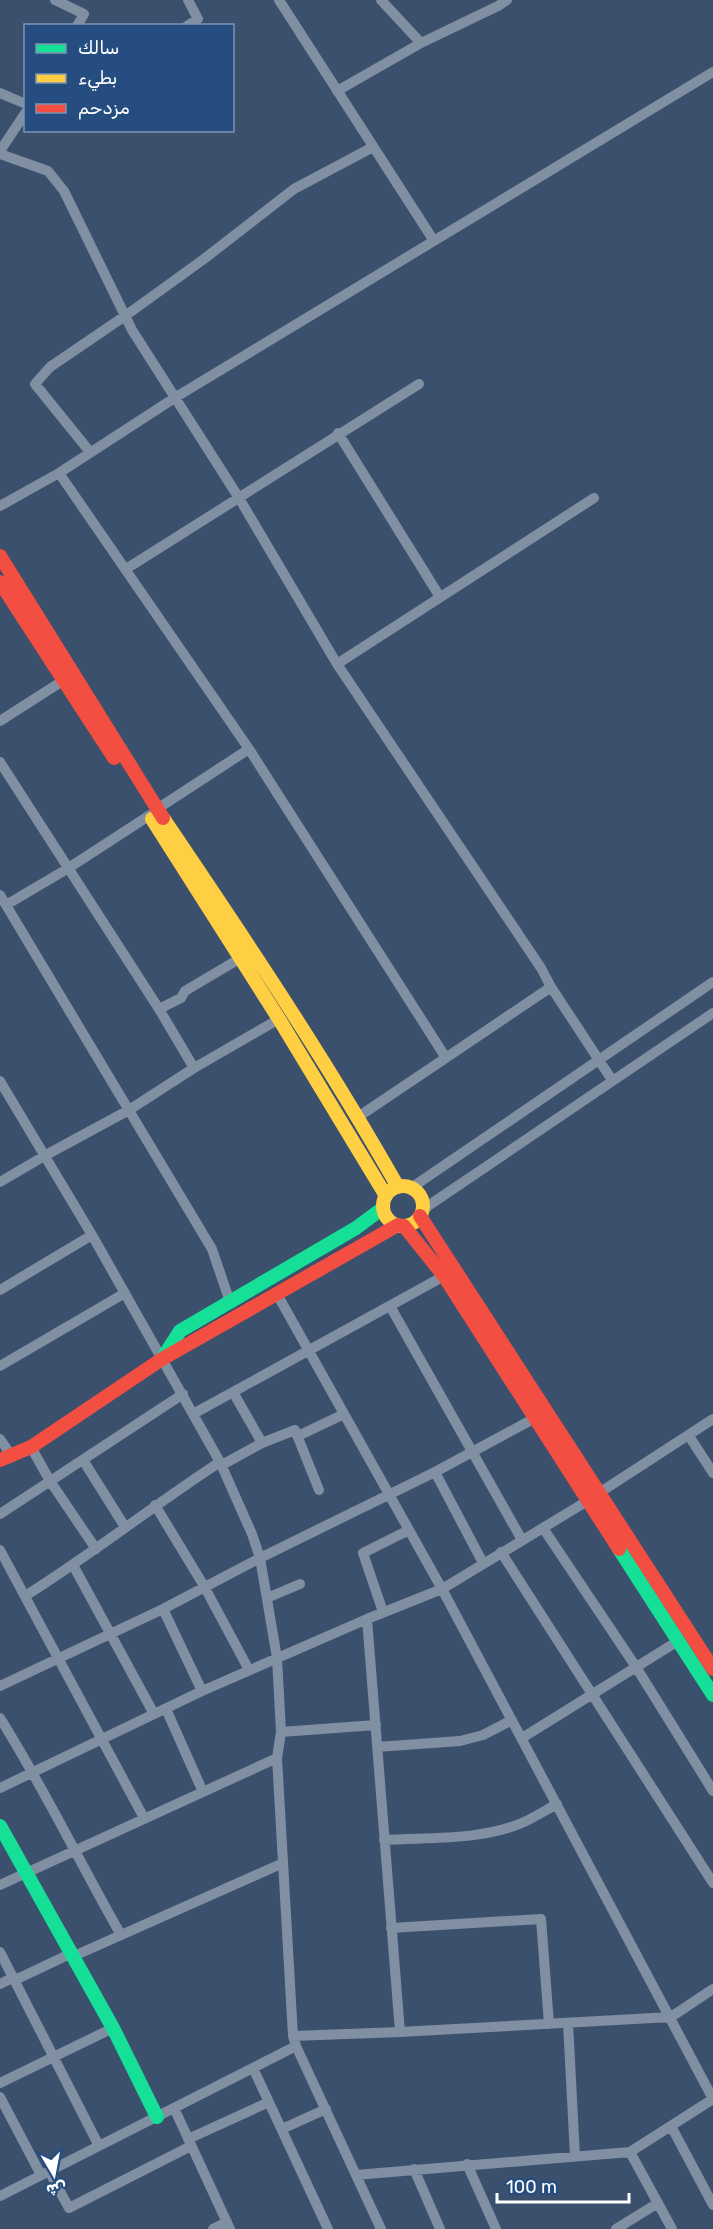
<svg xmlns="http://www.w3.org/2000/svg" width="713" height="2229" font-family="Rubik,Vazirmatn,sans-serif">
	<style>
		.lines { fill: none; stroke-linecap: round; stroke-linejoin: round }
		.street { stroke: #808fa2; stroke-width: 10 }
		.fast { stroke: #16e098; stroke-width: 14 }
		.slow { stroke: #ffcf43; stroke-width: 14 }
		.jam { stroke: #f24e42; stroke-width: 14 }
	</style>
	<rect width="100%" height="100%" fill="#3a506c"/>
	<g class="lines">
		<path class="street" d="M55 0 84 14 77 26
			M279 0 434 241
			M381 0 421 43
			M187 26 198 19 188 0
			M337 91 421 43 498 6 507 0
			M0 93 26 104
			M0 151 26 112
			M0 154 48 171 64 191 132 330 239 498 337 664 541 968 551 987 612 1080
			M338 433 440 597
			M90 452 35 384 50 367 125 316 204 259 294 189 373 147
			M59 473 249 749 446 1058
			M0 506 59 473 176 397 713 72
			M126 569 419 384
			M337 664 594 498
			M0 721 64 680
			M0 762 159 1009 194 1068
			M157 809 249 749
			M0 895 212 1249 230 1302
			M6 905 67 869 150 815
			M159 1009 181 998 185 991 239 959
			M0 1081 92 1235 220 1462 252 1534 260 1558 277 1658 281 1732 277 1758 293 2036 296 2046 381 2229
			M358 1117 551 987
			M0 1182 46 1155 129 1110 194 1068 279 1019
			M411 1188 713 982
			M422 1210 713 1013
			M0 1290 92 1235
			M277 1294 442 1589 713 2099
			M390 1306 522 1540
			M0 1366 125 1293
			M233 1392 262 1443
			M193 1414 444 1276
			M298 1436 344 1414
			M689 1436 713 1473
			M0 1439 11 1455
			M31 1447 50 1481 96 1549
			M83 1460 125 1527
			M222 1465 262 1443 295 1430 319 1490
			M435 1472 483 1563
			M599 1493 713 1419
			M155 1505 204 1586 249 1670
			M0 1514 183 1394
			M543 1528 636 1667 713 1791
			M0 1550 144 1818
			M501 1552 713 1883
			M73 1565 154 1714
			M25 1596C92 1554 154 1505 220 1462
			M267 1598 300 1584
			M163 1609 202 1691
			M383 1612 363 1553 409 1530
			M367 1619 400 2032
			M0 1686 163 1609 260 1558 435 1472 535 1418
			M166 1709 203 1792
			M0 1718C44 1788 80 1863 121 1935
			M281 1732 376 1725
			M522 1738 678 1641
			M377 1747 460 1741 483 1735 512 1720
			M0 1788 202 1691 367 1619 442 1589 589 1500
			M384 1840C429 1837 482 1841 524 1822 535 1817 546 1810 557 1804
			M0 1885 277 1758
			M391 1928 541 1919 549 2024
			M0 1952 99 2146
			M74 1956 283 1863
			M15 1980 72 1953
			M0 1984 14 1977
			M568 2023 575 2156
			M293 2036 400 2032 671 2017 713 1989
			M253 2068 328 2229
			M0 2083 113 2028
			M0 2097 41 2175
			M174 2108 230 2229
			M671 2126 713 2205
			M282 2129 326 2109
			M188 2139 269 2102
			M630 2152 672 2229
			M467 2164 496 2229
			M414 2169 440 2229
			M49 2171 69 2208 191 2146
			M356 2175 630 2152 713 2099
			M0 2196 296 2046
			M213 2229 227 2222
			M616 2229 658 2203"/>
		<path class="fast" d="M164 1356 180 1331 356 1228 383 1208
			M619 1549 713 1695
			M0 1826 113 2028 157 2117"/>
		<path class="slow" d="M163 818C245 939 326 1060 398 1187
			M152 819 279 1019 386 1196
			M383 1206a20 20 0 1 1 40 0a20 20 0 1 1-40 0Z"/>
		<path class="jam" d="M0 556 163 818
			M0 582 114 758
			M420 1216 713 1669
			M404 1226 444 1276 619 1549
			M0 1460 31 1447 162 1359 398 1225"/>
	</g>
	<rect x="24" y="24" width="210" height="108" fill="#264d80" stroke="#7d94b3" stroke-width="1.5"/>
	<rect x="36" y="44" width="30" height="9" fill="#16e098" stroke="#7d94b3" stroke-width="1.5"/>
	<text x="78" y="54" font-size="18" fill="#ffffff">سالك</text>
	<rect x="36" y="74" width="30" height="9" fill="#ffcf43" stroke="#7d94b3" stroke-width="1.5"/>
	<text x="78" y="84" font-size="18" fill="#ffffff">بطيء</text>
	<rect x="36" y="104" width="30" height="9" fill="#f24e42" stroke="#7d94b3" stroke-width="1.5"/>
	<text x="78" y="114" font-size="18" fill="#ffffff">مزدحم</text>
	<g transform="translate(54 2175) rotate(170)" stroke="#264d80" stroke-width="4.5" paint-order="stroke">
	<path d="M0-4.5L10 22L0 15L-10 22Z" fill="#ffffff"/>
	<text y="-9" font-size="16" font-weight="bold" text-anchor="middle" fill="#ffffff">ش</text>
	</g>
	<path d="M497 2193v9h132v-9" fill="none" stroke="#ffffff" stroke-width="3"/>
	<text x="506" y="2193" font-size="18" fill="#ffffff" stroke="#264d80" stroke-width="4.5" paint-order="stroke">100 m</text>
</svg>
